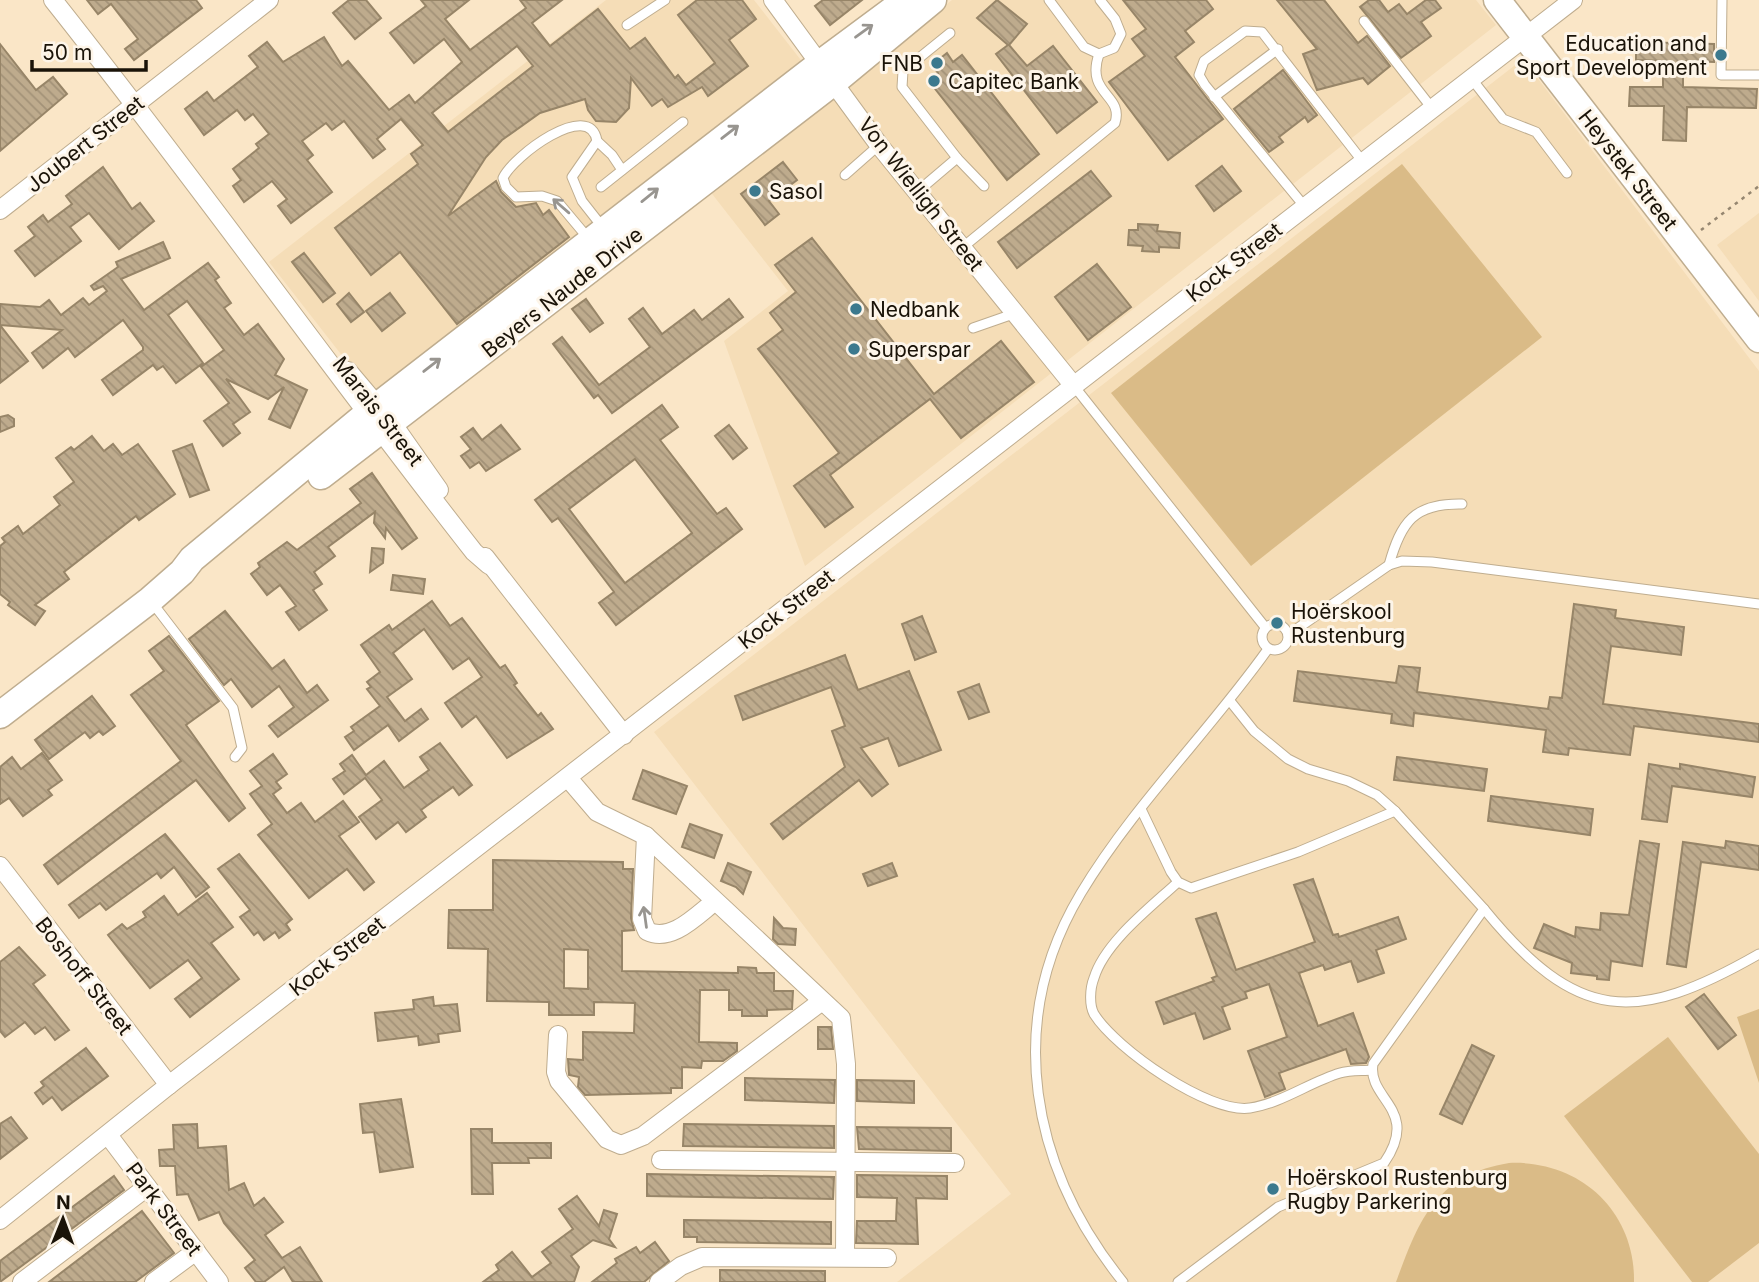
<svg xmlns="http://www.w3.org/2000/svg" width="1759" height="1282" font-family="Inter,sans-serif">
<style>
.built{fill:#f5ddb7}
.park{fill:#dabb87}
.building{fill:url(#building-back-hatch);stroke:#978568;stroke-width:2;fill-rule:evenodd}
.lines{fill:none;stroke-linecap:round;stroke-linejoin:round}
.lane-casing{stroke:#bfad8f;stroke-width:11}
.street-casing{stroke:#bfad8f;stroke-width:20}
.secondary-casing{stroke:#bfad8f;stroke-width:29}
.path{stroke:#958670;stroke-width:2.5;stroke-dasharray:3.5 5;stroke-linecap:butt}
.lane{stroke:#fff;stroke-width:9}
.street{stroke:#fff;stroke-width:18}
.secondary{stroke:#fff;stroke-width:26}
.oneway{stroke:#989590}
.poi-dot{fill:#3b798e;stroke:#fdf5e9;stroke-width:2.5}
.labels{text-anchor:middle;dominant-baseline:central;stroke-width:6;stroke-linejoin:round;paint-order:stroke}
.poi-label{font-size:21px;fill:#1a1308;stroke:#fdf5e9;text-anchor:start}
.street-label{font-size:21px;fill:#1a1308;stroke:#fdf5e9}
</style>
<defs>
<pattern id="building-back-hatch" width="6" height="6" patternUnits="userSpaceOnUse" patternTransform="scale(1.75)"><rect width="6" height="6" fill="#beab8d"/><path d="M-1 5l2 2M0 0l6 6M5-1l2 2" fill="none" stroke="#a39278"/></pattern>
</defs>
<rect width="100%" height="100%" fill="#fae6c7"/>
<!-- built -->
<g class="built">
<polygon points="606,0 754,0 804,64 372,394 269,262"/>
<polygon points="952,0 1476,0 1496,25 805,566 724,341 788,291 709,190"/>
<polygon points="1523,59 1759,371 1759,1282 897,1282 1011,1194 654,732"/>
<polygon points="1759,213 1759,301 1717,245"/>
</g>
<!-- park -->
<g class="park">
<polygon points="1402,164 1542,337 1251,566 1111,393"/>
<polygon points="1759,1009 1759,1083 1737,1017"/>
<polygon points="1668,1037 1759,1154 1759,1243 1708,1282 1692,1282 1564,1116"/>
<path d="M1509,1163C1579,1160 1635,1210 1634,1282H1396C1419,1219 1436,1175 1509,1163Z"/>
</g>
<!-- building -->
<g class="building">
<polygon points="87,0 196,0 202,8 134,60 125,49 138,39 111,4 98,14"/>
<polygon points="349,0 366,0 381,18 355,39 333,13"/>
<path d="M421,0H469L445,19L470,50L526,8L520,0H562L532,23L550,46L598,9L630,49L645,38L675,78L678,75L686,85L715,63L678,15L697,0H742L756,19L729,40L748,66L708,96L702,87L668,107L662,99L652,106L631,78L629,108L616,122L596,121L588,110L585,99L540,113L502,140L486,157L448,216L496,181L501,192L516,207L536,203L543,215L549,210L569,237L457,324L400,252L371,275L335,228L418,164L411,154L423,145L401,119L377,139L385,149L373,158L344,121L332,130L326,123L302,141L313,155L307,160L332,192L291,223L278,206L287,199L272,181L244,202L233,186L241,180L233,169L259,148L256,144L269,134L253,114L245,120L237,110L204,135L185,109L207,92L214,101L258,67L249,56L267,42L283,62L324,37L342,66L348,61L389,110L409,95L415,103L462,62L444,39L414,63L390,33L426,6ZM517,46L533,66L448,132L432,113Z"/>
<polygon points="823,0 862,0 830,25 815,6"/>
<polygon points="997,0 1027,24 1009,45 1027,66 1053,46 1097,102 1057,133 996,54 1008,45 977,18"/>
<polygon points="1123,0 1206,0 1213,9 1185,31 1194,42 1175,57 1223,119 1168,160 1109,82 1145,56 1132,39 1146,29"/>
<polygon points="1277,0 1324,0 1358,43 1367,36 1390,66 1368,84 1363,78 1317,90 1303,54 1317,49"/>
<polygon points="1369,0 1379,0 1388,12 1399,4 1407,14 1426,0 1435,0 1441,8 1421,22 1431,36 1401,58 1360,7"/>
<polygon points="1636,42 1714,44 1714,62 1683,61 1683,87 1757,89 1756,108 1687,107 1686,141 1663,140 1664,106 1629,106 1630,87 1663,87 1663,61 1636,60"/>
<polygon points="0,44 36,90 53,77 67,94 0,151"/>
<polygon points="947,53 953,62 962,55 1039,154 1007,180 929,81 938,73 932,65"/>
<polygon points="1283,70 1317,115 1308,122 1305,117 1279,137 1283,142 1269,152 1234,109"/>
<polygon points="783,162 797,180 769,201 779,214 765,225 741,194"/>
<polygon points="1222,166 1241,191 1214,211 1196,186"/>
<polygon points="103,167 132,209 140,203 154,221 119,249 89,213 70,227 81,241 35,276 15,251 35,236 28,227 43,215 48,222 72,204 66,196"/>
<polygon points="1091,171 1111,196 1017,268 998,242"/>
<polygon points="1138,224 1158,225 1157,231 1180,233 1179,248 1159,247 1159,252 1142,251 1143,246 1128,245 1129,230 1138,230"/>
<polygon points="812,238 934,394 1001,341 1034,382 961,438 930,399 830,475 853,507 825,527 794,486 839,453 758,349 783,330 770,313 796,292 775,265"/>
<polygon points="163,242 170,258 121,279 144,310 208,263 219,277 215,280 231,303 224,308 244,335 258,324 284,359 275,375 307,390 290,428 269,419 284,387 268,399 226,379 250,412 233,424 240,433 223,446 204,421 229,403 201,367 224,350 187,301 168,315 203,363 176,383 163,366 157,370 153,365 113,395 102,380 143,350 143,347 123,320 75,357 68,348 43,368 32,353 62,330 0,325 28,361 0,383 0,304 40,307 49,300 61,315 83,298 89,305 107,291 103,286 94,290 91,286 118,267 116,262"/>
<polygon points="304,253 335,293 323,302 292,262"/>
<polygon points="1097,264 1131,307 1088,340 1055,297"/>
<polygon points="349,293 364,312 351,322 337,304"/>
<polygon points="390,293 405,313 382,331 366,311"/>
<polygon points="586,299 603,323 590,332 572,309"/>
<polygon points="729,299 743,317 612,413 598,395 594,398 553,344 562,337 599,385 650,347 629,319 643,308 662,334 694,310 702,320"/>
<path d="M662,405L678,427L660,440L717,514L726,508L742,529L616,625L599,603L614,592L558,518L552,522L535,500ZM635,459L692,533L625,583L569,509Z"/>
<polygon points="8,415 14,419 14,426 0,432 0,417"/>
<polygon points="501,425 520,449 486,471 479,462 470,468 461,456 471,449 461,437 473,428 482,440"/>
<polygon points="729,425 747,448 733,459 715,436"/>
<polygon points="92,436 104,451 113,444 122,455 138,444 175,494 139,520 136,516 64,572 69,579 35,605 45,611 35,625 8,605 10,602 0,594 0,546 5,542 2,538 18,526 23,534 60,505 54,497 74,482 56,458 71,447 74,450"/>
<polygon points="192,444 209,490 190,497 173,451"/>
<polygon points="372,473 417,538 402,549 386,528 385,538 374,523 375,512 328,547 335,556 314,572 322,584 313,590 327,610 299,630 286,612 296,606 280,585 267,595 251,574 260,567 258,563 287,542 297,550 361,503 350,489"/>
<polygon points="372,548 384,549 383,563 370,572"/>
<polygon points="393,575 425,579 423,594 391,590"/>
<polygon points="432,601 450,626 462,618 500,668 505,665 517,683 514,685 538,716 541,713 553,729 507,758 476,716 462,727 445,703 482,677 469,658 453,669 424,629 393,653 412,679 387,697 405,721 421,709 428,719 399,741 388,725 354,750 345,737 354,731 351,727 380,706 367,689 371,687 367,682 380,672 361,645 389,625 392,630"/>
<polygon points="1574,604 1616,610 1615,618 1684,627 1681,655 1611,646 1603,704 1759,724 1759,742 1634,726 1630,755 1569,748 1568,755 1543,752 1546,730 1414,713 1413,726 1391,723 1392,714 1294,701 1298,671 1396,683 1399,666 1420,668 1417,692 1548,709 1550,697 1562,698"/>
<polygon points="225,611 272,669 284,660 307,693 317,685 328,700 278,737 269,726 294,707 279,686 252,707 231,679 224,685 189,639"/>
<polygon points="922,616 936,652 915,660 902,624"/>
<polygon points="169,636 219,701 186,725 245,808 229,821 196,780 58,884 44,865 181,761 131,695 164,671 149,651"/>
<polygon points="845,655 858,690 909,671 941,750 899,766 888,738 861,748 888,784 872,796 859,780 783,839 771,824 845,767 832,731 845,726 831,687 743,720 735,696"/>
<polygon points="979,684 989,712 969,719 958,692"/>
<polygon points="92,696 115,726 103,735 99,731 90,738 85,732 49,759 35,740"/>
<polygon points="440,743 472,785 459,795 453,787 421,810 426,817 406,832 398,822 376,839 359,817 382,800 365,778 344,794 333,779 345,771 340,764 352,755 366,775 384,761 404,788 429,770 420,757"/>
<polygon points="42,753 62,780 48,790 52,795 23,816 9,798 0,804 0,767 12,757 21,769"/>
<polygon points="273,754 287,774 276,782 281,788 273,794 287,813 301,803 315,822 343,801 359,822 339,836 374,882 364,890 347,869 309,898 258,835 272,824 250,794 262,786 250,771"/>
<polygon points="1397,757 1487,769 1484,791 1394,780"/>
<polygon points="1649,764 1680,769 1680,764 1755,777 1752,797 1672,786 1667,822 1642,819"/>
<polygon points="643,770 687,786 676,814 633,799"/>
<polygon points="1491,796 1593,809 1590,835 1488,821"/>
<polygon points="690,824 722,835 714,858 682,847"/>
<polygon points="165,834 209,887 196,897 174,867 161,878 157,873 106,910 100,903 79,918 69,905"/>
<polygon points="1640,841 1659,844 1642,966 1611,961 1609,980 1597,979 1597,976 1571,973 1572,963 1534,948 1544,924 1575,937 1576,927 1600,930 1601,913 1629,915"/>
<polygon points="1726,841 1759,846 1759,870 1701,862 1686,967 1667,964 1683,842 1725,848"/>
<polygon points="239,854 292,919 286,924 290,930 279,938 275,932 264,940 258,932 254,935 240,917 250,910 218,869"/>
<path d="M493,860L623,862V869H633L631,918L634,930L622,931V971L738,973V967L756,968L757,973H774V991H793L792,1009L767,1010V1016H742V1010H729V990H700L699,1042L737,1043V1051L723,1061H702L701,1068L682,1067V1088H671V1093L585,1095L578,1087L579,1077L569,1075L568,1059L583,1060V1032L634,1033L635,1003L594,1002V1015H549V1002L487,1001L488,949L448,948L449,910H493ZM564,949L588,950V989L564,988Z"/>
<polygon points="728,863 751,872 743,894 736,887 721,881"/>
<polygon points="892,863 897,876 868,886 863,874"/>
<polygon points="1313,879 1333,935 1338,934 1339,937 1398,917 1406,939 1376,950 1384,973 1358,982 1351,961 1325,970 1323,965 1299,973 1318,1026 1353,1013 1369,1057 1366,1063 1351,1064 1346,1049 1279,1073 1285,1089 1265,1097 1248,1051 1287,1037 1269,984 1245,992 1247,998 1222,1007 1230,1029 1204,1039 1195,1013 1164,1024 1156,1002 1214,981 1212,978 1217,976 1196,919 1216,913 1236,970 1315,942 1294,885"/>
<polygon points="207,893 233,927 211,943 239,979 190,1017 175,999 202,978 188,960 150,988 108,935 122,924 127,929 146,917 143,912 164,896 178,915"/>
<polygon points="774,918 783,928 796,929 795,945 778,944 773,939"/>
<polygon points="19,947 45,975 33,984 69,1030 55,1040 45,1027 35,1034 25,1022 5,1037 0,1031 0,962"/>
<polygon points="1704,994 1736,1035 1718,1049 1686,1007"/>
<polygon points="433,997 434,1006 457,1004 460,1031 438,1034 439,1042 419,1045 418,1036 378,1041 375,1013 414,1009 413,1000"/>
<polygon points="818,1027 831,1027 833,1049 818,1049"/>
<polygon points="1472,1045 1494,1056 1462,1124 1440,1114"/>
<polygon points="86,1048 108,1076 62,1110 52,1097 43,1104 35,1093 44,1086 41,1082"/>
<polygon points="745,1078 835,1080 834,1103 745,1100"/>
<polygon points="857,1080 914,1081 914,1103 857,1101"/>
<polygon points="401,1099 413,1167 380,1172 374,1132 363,1133 360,1104"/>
<polygon points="11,1117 27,1138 0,1159 0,1124"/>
<polygon points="197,1124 198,1148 226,1146 229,1190 244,1183 254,1206 264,1198 283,1222 265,1235 282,1258 300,1247 322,1282 293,1282 284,1267 264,1282 256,1282 245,1268 255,1260 224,1223 219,1212 199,1220 188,1194 177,1195 175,1166 160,1166 159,1150 174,1149 173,1125"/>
<polygon points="684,1124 834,1126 834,1148 683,1146"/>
<polygon points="857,1127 951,1128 951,1151 859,1149"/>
<polygon points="471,1129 492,1129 492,1143 551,1143 551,1158 528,1158 529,1163 492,1163 493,1194 472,1194"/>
<polygon points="647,1174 834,1177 833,1199 647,1196"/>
<polygon points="857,1175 947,1176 947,1199 916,1198 918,1244 856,1243 857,1221 896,1221 897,1198 857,1197"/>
<polygon points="114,1176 124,1190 0,1282 0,1261"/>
<polygon points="577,1196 599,1226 604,1210 617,1214 609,1239 615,1247 593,1240 571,1256 579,1267 574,1282 483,1282 499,1270 496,1265 512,1252 532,1277 551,1263 542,1252 573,1229 559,1209"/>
<polygon points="142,1211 174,1253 135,1282 49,1282"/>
<polygon points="684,1220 831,1222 831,1244 697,1242 697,1237 684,1237"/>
<polygon points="655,1242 669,1261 644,1282 592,1282 617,1263 615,1259 636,1247 640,1253"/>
<polygon points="720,1270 825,1271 825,1282 720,1282"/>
</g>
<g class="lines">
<!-- lane casing -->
<g class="lane-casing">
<g id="lane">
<polyline points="1049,0 1084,47 1099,54 1114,48 1121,34 1115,19 1100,0"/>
<polyline points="1722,0 1721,75 1759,75"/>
<polyline points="1364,21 1431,107"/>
<polyline points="627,25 665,0"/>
<polyline points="950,33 903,71 902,87 957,158 984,186"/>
<polyline points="1471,78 1503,119 1536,132 1567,173"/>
<polyline points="1214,97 1278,49"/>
<polyline points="597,141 612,155 622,170"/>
<polyline points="845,175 879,145"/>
<polyline points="601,187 683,122"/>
<polyline points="917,192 957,158"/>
<polyline points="1305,207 1205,85 1199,75 1204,61 1245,31 1262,32 1363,162"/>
<path d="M588,238L557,201L542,196L516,197L506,187L503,178C512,157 590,98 597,141L572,177L582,201L604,229"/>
<path d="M963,247L1115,123C1124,94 1085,95 1099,54"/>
<polyline points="973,328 1016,313"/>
<polyline points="1074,386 1265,627"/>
<path d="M1389,565C1401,522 1414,503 1462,504"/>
<polyline points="151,601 233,708 242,748 235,757"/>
<circle cx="1275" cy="637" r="13"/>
<polyline points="1288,635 1389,565 1402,561 1432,562 1759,604"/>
<polyline points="1141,809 1171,872 1178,882 1191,888 1298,852 1395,811"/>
<path d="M1178,882C1151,907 1105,942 1094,978C1090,988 1089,1005 1094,1014C1116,1049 1209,1114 1250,1108C1282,1103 1310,1082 1340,1073C1350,1070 1362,1071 1372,1070"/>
<path d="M1484,909C1577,1023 1635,1025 1759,954"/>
<path d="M1123,1282C1031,1168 1003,1023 1081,893C1134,805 1209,732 1268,649"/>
<path d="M1178,1282L1278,1207L1384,1163C1421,1109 1367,1100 1373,1064L1484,909L1395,811L1377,795L1348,781L1308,769L1288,759L1254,731L1230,701"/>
</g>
</g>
<!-- street casing -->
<g class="street-casing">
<g id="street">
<path d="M53,0C197,181 331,370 474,552L489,565"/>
<polyline points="773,0 879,145 1074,386"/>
<polyline points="0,210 269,0"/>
<polyline points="348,371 392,423 439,490"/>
<polyline points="485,557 624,735"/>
<polyline points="568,778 597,812 646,836 841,1018 846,1064 845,1257"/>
<path d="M646,836L642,919L647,931C671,943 696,916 714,902"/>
<polyline points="0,866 169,1085"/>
<polyline points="558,1035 556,1072 559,1081 607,1139 621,1145 643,1136 822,1001"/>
<polyline points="108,1135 219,1282"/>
<polyline points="661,1160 955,1163"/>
<polyline points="0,1220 169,1085 1573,0"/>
<polyline points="22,1282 147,1187"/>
<polyline points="154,1282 196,1251"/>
<polyline points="659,1282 681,1266 702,1257 887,1258"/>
</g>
</g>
<!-- secondary casing -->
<g class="secondary-casing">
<g id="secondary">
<polyline points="1497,0 1759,339"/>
<polyline points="321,476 835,81 933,0"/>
<polyline points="0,715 150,600 182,572 192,559 367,414 821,63 906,0"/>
</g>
</g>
<!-- path -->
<polyline class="path" points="1701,230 1759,186"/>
<!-- lane -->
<use href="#lane" class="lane"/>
<!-- street -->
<use href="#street" class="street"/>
<!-- secondary -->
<use href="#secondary" class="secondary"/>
</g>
<!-- one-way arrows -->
<defs><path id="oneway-shaft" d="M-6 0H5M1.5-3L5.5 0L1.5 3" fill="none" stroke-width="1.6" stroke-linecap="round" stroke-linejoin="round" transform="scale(1.75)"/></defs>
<g class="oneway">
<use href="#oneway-shaft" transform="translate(864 31) rotate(-36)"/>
<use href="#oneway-shaft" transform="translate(730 132) rotate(-38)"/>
<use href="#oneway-shaft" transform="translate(650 195) rotate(-39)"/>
<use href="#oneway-shaft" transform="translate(561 206) rotate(-139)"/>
<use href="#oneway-shaft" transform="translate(432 365) rotate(-38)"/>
<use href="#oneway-shaft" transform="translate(645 917) rotate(-98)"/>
</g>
<!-- markers -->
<g class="poi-dot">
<circle cx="1721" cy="55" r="7"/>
<circle cx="937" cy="63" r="7"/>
<circle cx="934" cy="81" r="7"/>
<circle cx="755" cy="191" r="7"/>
<circle cx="856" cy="309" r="7"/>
<circle cx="854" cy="349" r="7"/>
<circle cx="1277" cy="623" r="7"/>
<circle cx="1273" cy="1189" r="7"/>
</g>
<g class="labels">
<!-- poi labels -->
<g class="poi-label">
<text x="1707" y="43" text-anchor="end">Education and<tspan x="1707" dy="24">Sport Development</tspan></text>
<text x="923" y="63" text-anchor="end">FNB</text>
<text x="948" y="81">Capitec Bank</text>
<text x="769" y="191">Sasol</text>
<text x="870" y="309">Nedbank</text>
<text x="868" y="349">Superspar</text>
<text x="1291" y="611">Hoërskool<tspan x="1291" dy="24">Rustenburg</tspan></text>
<text x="1287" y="1177">Hoërskool Rustenburg<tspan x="1287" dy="24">Rugby Parkering</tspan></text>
</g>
<!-- street labels -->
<g class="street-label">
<text transform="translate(85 144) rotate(-38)">Joubert Street</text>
<text transform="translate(1628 170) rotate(52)">Heystek Street</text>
<text transform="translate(921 194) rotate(52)">Von Wielligh Street</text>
<text transform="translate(1234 262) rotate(-38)">Kock Street</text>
<text transform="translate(562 292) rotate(-38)">Beyers Naude Drive</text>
<text transform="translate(378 411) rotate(52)">Marais Street</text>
<text transform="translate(786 609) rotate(-38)">Kock Street</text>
<text transform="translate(337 956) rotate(-38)">Kock Street</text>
<text transform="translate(84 976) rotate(52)">Boshoff Street</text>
<text transform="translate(164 1209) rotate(53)">Park Street</text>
</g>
</g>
<!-- north arrow -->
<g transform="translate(63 1219) rotate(1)" stroke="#fdf5e9" stroke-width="5" paint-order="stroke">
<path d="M0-5L12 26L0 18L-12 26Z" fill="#1a1308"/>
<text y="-10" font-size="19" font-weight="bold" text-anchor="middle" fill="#1a1308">N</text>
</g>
<!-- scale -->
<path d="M32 60v10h114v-10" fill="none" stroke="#1a1308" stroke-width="3.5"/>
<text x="42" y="60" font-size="21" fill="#1a1308" stroke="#fdf5e9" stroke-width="5" paint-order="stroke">50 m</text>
</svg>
